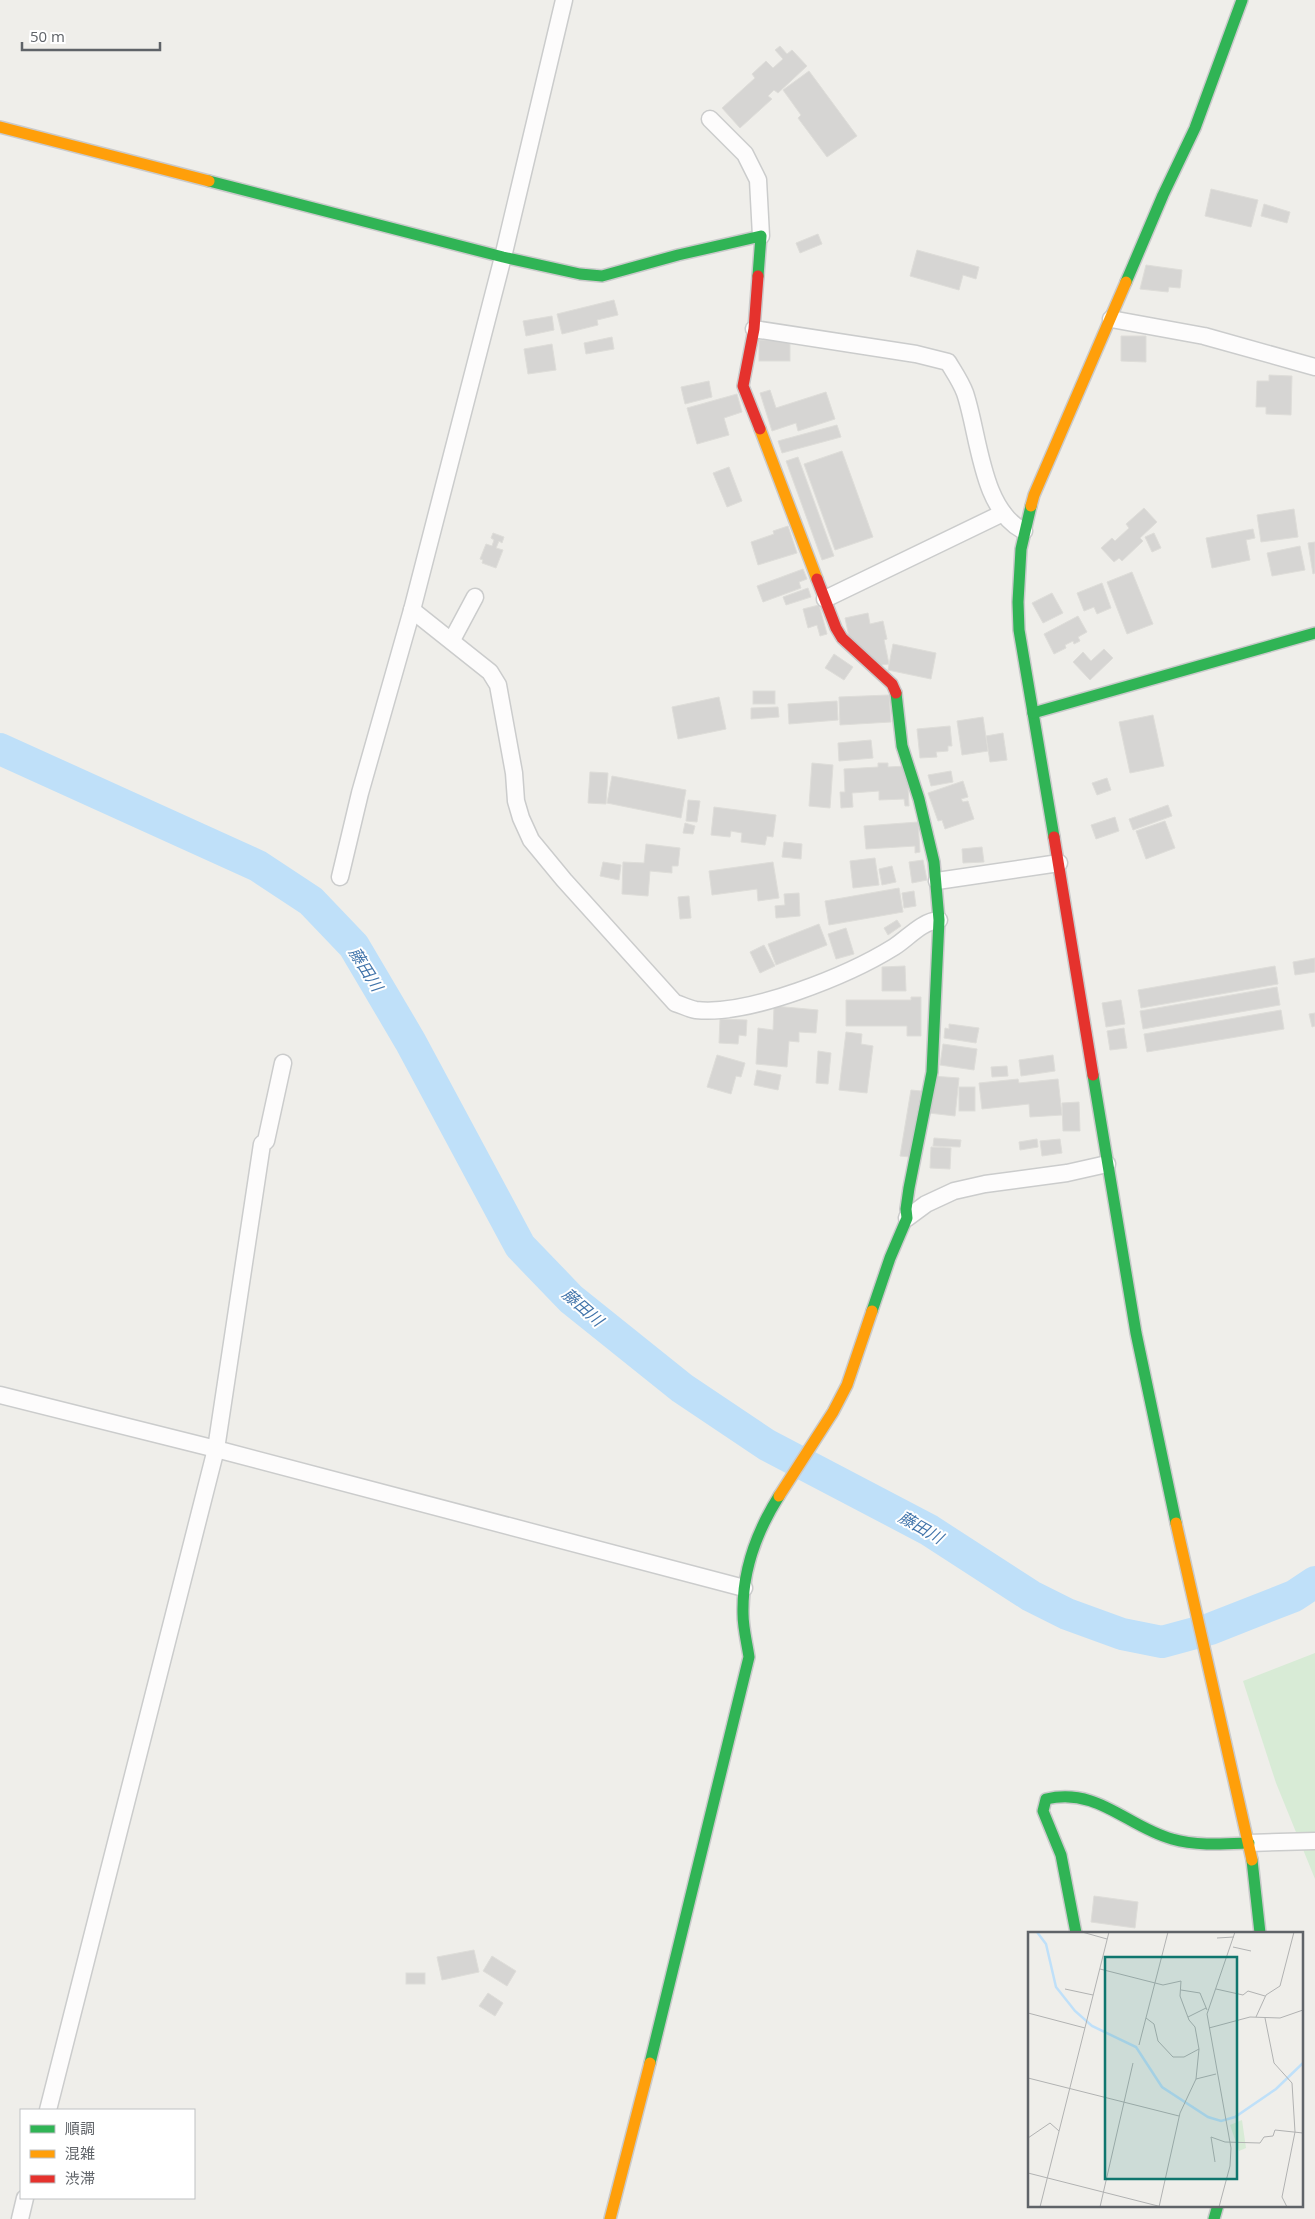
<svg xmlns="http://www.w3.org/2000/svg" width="1315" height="2219" font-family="'Open Sans','Noto Sans JP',sans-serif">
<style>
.green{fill:#d8ebd6}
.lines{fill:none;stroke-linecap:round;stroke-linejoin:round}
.river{stroke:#bfe0f9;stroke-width:32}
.building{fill:#d6d5d3;stroke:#deddd9}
.street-casing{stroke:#cbcccc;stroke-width:19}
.fast-casing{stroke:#cacacb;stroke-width:14}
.slow-casing{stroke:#cacacb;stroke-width:14}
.jam-casing{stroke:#cacacb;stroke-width:14}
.street{stroke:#fdfcfc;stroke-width:16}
.fast{stroke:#30b455;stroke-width:11}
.slow{stroke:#ff9f0a;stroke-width:11}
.jam{stroke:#e5322d;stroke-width:11}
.labels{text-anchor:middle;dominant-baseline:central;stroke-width:4;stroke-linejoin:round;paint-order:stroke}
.water-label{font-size:16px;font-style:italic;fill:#4174aa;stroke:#fff}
.inset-river{fill:none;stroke:#bfe0f9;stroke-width:2.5}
.inset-road{fill:none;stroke:#b1b2b2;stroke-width:1}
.view{fill:#0f766e;fill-opacity:0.15;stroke:#0f766e;stroke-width:2.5}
.inset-edge{fill:none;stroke:#5f6368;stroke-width:2.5}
</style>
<rect width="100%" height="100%" fill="#efeeea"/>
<!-- green -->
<polygon class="green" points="1315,1653 1315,1879 1276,1783 1243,1681"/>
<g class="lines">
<!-- river -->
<polyline class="river" points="0,749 258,866 311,901 354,946 410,1041 520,1246 571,1299 682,1388 767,1445 929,1530 1031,1596 1067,1614 1122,1634 1162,1642 1210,1629 1294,1596 1315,1582"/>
</g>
<!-- building -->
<g class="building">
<polygon points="780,46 787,54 792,50 807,66 778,93 774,90 768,96 772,99 740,128 722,108 755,78 752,74 766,61 773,68 783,59 775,50"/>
<polygon points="809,71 857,136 827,157 798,118 801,115 783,90"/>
<polygon points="1211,189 1258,200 1251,227 1205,216"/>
<polygon points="1264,204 1290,212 1287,223 1261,216"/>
<polygon points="818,234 822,244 800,253 796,243"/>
<polygon points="917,250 979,267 976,279 963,275 959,290 910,276"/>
<polygon points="1146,265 1182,270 1180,288 1169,287 1168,292 1140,289"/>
<polygon points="614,300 618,315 597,320 598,325 562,334 557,314"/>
<polygon points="552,316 554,330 526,336 523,321"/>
<polygon points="1121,336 1146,336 1146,362 1121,361"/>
<polygon points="612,337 614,349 586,354 584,343"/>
<rect x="759" y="340" width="31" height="21"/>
<polygon points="552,344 556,370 528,374 524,349"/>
<polygon points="1269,375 1292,376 1291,415 1266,414 1266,407 1256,407 1257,381 1269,381"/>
<polygon points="709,381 712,397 685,404 681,387"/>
<polygon points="770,390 776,408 826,392 835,419 798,431 796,423 772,431 760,393"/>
<polygon points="737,394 742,412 724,418 729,435 697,444 687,408"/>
<polygon points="837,425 841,437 782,453 778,441"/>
<polygon points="842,451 873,537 835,550 804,464"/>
<polygon points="798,457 834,556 822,560 786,461"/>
<polygon points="729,467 742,501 727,507 713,473"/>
<polygon points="1144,508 1157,522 1140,538 1143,541 1122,561 1119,558 1114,562 1101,548 1112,538 1115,541 1129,528 1126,524"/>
<polygon points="1294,509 1298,537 1261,542 1257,515"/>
<polygon points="788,526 797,553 758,565 751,542 774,534 773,531"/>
<polygon points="1253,529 1255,538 1246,540 1250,560 1212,568 1206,538"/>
<polygon points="493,533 504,537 502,543 499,541 496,548 503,550 496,568 482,563 483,560 480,559 486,544 492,546 494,540 491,538"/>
<polygon points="1154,533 1161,548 1152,552 1145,537"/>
<polygon points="1315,542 1315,573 1313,574 1308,543"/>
<polygon points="1300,546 1305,570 1272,576 1267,553"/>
<polygon points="803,569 807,579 799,582 801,588 763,602 757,586"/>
<polygon points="1132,572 1153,624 1127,634 1107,582"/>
<polygon points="1102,583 1111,608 1097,614 1094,607 1084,611 1077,593"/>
<polygon points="808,588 811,597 786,605 783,597"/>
<polygon points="1052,593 1063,613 1043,623 1032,603"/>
<polygon points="819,605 827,634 820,636 817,625 808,628 803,609"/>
<polygon points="868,613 870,624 883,621 887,639 884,640 889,664 881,665 851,646 845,618"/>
<polygon points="1078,616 1087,632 1078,637 1080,641 1074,644 1073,641 1065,645 1066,648 1054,654 1044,634"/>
<polygon points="893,644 936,653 931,679 888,670"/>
<polygon points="1104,649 1113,658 1090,680 1073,662 1083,652 1091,661"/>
<polygon points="834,654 853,667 844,680 825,668"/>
<rect x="753" y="691" width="22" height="13"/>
<polygon points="889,695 891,722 840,725 839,697"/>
<polygon points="719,697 726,729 678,739 672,707"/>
<polygon points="837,701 838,720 789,724 788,704"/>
<polygon points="778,707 779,717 751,719 751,708"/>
<polygon points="1153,715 1164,766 1130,773 1119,722"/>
<polygon points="983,717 988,751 962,755 957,721"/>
<polygon points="950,726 952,746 948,746 948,751 936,752 937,757 920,758 917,729"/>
<polygon points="1003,733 1007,760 990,762 986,736"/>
<polygon points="871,740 873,758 839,761 838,743"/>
<polygon points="812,763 833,765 830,808 809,806"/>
<polygon points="878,763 888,763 888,767 907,766 909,806 905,806 904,799 879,800 879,791 852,793 853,807 841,808 840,792 845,792 844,769 878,767"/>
<polygon points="951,771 953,782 931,786 928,775"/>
<polygon points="590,772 608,773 606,804 588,803"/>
<polygon points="612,776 686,790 681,818 607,803"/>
<polygon points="1107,778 1111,790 1097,795 1092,783"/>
<polygon points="963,781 968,797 961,799 963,802 968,801 974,819 945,829 942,820 938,821 928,793"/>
<polygon points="688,800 700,801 697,822 686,821"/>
<polygon points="1168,805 1172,816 1133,830 1129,819"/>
<polygon points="714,807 776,815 773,837 767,836 765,845 741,842 742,833 731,831 730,837 711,835"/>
<polygon points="1115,817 1119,831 1096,839 1091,825"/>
<polygon points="1165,821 1175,848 1146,859 1136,831"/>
<polygon points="918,822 920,852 915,853 915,846 866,849 864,826"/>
<polygon points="685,823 695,826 693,834 683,833"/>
<polygon points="784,842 802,844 801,859 782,857"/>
<polygon points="646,844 680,848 678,866 672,866 672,873 650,871 648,896 622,894 623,862 644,863"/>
<polygon points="982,847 984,862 963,863 962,849"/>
<polygon points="875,858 879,885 853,888 850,861"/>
<polygon points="923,860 927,880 912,883 909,862"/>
<polygon points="603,862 621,865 619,880 600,876"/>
<polygon points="773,862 779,898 758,901 757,889 712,895 709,871"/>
<polygon points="892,866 896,882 882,885 879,869"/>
<polygon points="899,888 903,912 829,925 825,901"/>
<polygon points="914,891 916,906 904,908 902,893"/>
<polygon points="799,893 800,916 776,918 775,906 785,905 784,894"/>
<polygon points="689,896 691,918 680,919 678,897"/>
<polygon points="897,920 901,926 888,935 884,928"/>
<polygon points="819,924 827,945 776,965 768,944"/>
<polygon points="846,928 854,954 836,959 828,934"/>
<polygon points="764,945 775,966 760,973 750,952"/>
<polygon points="1315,958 1315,972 1295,975 1293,962"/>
<polygon points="905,966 906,991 882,991 882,967"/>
<polygon points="1275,966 1278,984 1141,1008 1138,990"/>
<polygon points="1277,987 1280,1005 1143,1029 1140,1011"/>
<polygon points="911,997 921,997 921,1036 907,1036 907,1026 846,1026 846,1000 911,1000"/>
<polygon points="1121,1000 1125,1024 1106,1027 1102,1003"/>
<polygon points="774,1006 818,1010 816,1033 799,1032 799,1042 789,1041 787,1067 756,1064 758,1028 773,1030"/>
<polygon points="1281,1010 1284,1029 1147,1052 1144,1034"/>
<polygon points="1315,1013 1315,1026 1312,1027 1309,1014"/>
<polygon points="720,1019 747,1020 746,1036 739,1035 738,1044 719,1043"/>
<polygon points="949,1024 979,1028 976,1043 944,1038 945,1028 949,1029"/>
<polygon points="1124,1028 1127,1048 1110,1050 1107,1031"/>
<polygon points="846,1032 862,1034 861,1044 873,1046 867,1093 839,1090"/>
<polygon points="943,1044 977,1049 974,1070 940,1065"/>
<polygon points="818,1051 831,1053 828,1084 816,1083"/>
<polygon points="717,1055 745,1063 741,1077 736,1076 731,1094 707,1087"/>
<polygon points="1053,1055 1055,1071 1021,1076 1019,1060"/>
<polygon points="1007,1066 1008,1076 992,1077 991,1067"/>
<polygon points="757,1070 781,1075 778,1090 754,1085"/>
<polygon points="932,1076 959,1078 955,1116 929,1113"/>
<polygon points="1018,1079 1019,1083 1058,1079 1062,1115 1030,1117 1029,1104 982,1109 979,1083"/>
<rect x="959" y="1087" width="16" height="24"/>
<polygon points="911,1090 921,1091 910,1157 900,1156"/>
<polygon points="1079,1102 1080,1131 1063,1131 1062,1103"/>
<polygon points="934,1138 961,1140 960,1147 933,1146"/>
<polygon points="1037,1139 1038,1147 1020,1150 1019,1142"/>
<polygon points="1060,1139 1062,1153 1042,1156 1040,1141"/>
<polygon points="931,1147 951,1148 950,1169 930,1168"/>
<polygon points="1094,1896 1138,1902 1135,1928 1091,1922"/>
<polygon points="474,1950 479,1972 442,1980 437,1957"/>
<polygon points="492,1956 516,1971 507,1986 483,1971"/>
<rect x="406" y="1973" width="19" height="11"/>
<polygon points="488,1993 503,2003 495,2016 479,2006"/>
</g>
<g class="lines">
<!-- street casing -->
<g class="street-casing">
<g id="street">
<polyline points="710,119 745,154 758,180 761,236"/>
<polyline points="1111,319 1204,336 1315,367"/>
<path d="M754,329L916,354L948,362C954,372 961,382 965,393C979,434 981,510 1024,531"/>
<polyline points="825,599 1003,513"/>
<path d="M412,610L490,672L498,685L514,773L516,801L521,818L531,840L564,880L675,1003C682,1005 689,1009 696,1010C749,1016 849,975 894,947C907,939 922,921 939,920"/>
<polyline points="452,640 475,597"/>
<polyline points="340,877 360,793 412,610 503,257 564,0"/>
<polyline points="937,881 1059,863"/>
<polyline points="907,1218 926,1204 954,1191 985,1184 1067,1173 1107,1164"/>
<polyline points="0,1395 216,1449 744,1588"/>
<polyline points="1249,1843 1315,1841"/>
<polyline points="48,2110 216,1449 262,1144 266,1141 283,1063"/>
<polyline points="20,2219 25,2198"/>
</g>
</g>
<!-- fast casing -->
<g class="fast-casing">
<g id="fast">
<polyline points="209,181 503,257 580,274 602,276 678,255 761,236 758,276"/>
<polyline points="1126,282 1163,195 1195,128 1242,0"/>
<polyline points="1031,506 1021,549 1018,602 1019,630 1054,837"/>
<polyline points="1033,713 1315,633"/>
<polyline points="1093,1075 1136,1333 1176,1523"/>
<polyline points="872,1311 890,1258 907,1218 906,1209 909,1188 932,1072 939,920 934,862 919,799 902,746 896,693"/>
<polyline points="1252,1860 1260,1933"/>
<path d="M1076,1933L1061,1855L1043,1811L1046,1799C1098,1787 1126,1826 1172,1839C1196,1846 1224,1844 1249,1843"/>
<path d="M650,2063L749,1657C747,1643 743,1628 743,1614C742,1572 757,1531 779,1496"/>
<polyline points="1214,2219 1218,2205"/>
</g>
</g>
<!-- slow casing -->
<g class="slow-casing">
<g id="slow">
<polyline points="0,127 209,181"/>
<polyline points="760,429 817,579"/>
<polyline points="1031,506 1034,495 1126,282"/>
<polyline points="779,1496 833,1412 847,1385 872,1311"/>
<polyline points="1176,1523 1252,1860"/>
<polyline points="610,2219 650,2063"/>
</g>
</g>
<!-- jam casing -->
<g class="jam-casing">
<g id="jam">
<polyline points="758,276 754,329 743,386 760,429"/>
<polyline points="817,579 836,628 842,638 892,684 896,693"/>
<polyline points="1054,837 1093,1075"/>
</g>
</g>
<!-- street -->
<use href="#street" class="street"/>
<!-- fast -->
<use href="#fast" class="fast"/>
<!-- slow -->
<use href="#slow" class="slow"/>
<!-- jam -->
<use href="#jam" class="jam"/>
</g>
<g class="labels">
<!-- water labels -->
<g class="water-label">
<text transform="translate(366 969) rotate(58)">藤田川</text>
<text transform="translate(583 1307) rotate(41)">藤田川</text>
<text transform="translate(921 1527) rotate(30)">藤田川</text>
</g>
</g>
<!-- overview -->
<g transform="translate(1028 1932)">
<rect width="275" height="275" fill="#efeeea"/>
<path d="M214,188L218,216L211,219L202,193Z" fill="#d8ebd6"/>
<path class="inset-river" d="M9,0L18,12L28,55L47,79L64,94L108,115L134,155L180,185L193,189L207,185L248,157L275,131"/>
<path class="inset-road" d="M54,0L79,7M189,6L206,5M205,15L223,19M72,37L135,53L153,49L152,64L161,88L167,95L171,117L168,147L152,181L131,275M37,57L65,63M188,57L215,63L220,59L237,64M153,58L172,61L179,78M0,81L57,96M160,85L178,76M228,85L238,63L252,54L266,0M118,86L126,92L130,109L145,125H156L171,117M237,86L246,131L264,151L267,200L254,265L259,275M181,96L222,85L252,86L275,78M111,113L140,0M0,146L151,184M168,147L188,142M0,206L22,191L31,199M187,230L183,205L197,210L232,211L236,205L245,204L247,198L275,201M0,241L134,275M12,275L81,0M72,275L105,131M191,275L202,234L203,216L179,82L207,0"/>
<path class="view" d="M77,25H209V247H77Z"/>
<rect width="275" height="275" class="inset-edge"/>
</g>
<!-- legend -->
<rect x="20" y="2109" width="175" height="90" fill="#ffffff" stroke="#bfc1c3"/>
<rect x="30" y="2125" width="25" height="8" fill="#30b455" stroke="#bfc1c3"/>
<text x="65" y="2134" font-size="15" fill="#5f6368">順調</text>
<rect x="30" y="2150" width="25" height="8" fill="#ff9f0a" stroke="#bfc1c3"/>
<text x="65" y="2159" font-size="15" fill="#5f6368">混雑</text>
<rect x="30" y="2175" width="25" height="8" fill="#e5322d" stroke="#bfc1c3"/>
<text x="65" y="2184" font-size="15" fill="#5f6368">渋滞</text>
<!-- scale -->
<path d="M22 42v8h138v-8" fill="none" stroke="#5f6368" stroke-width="2.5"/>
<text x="30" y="42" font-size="15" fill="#5f6368" stroke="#ffffff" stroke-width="4" paint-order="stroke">50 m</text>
</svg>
